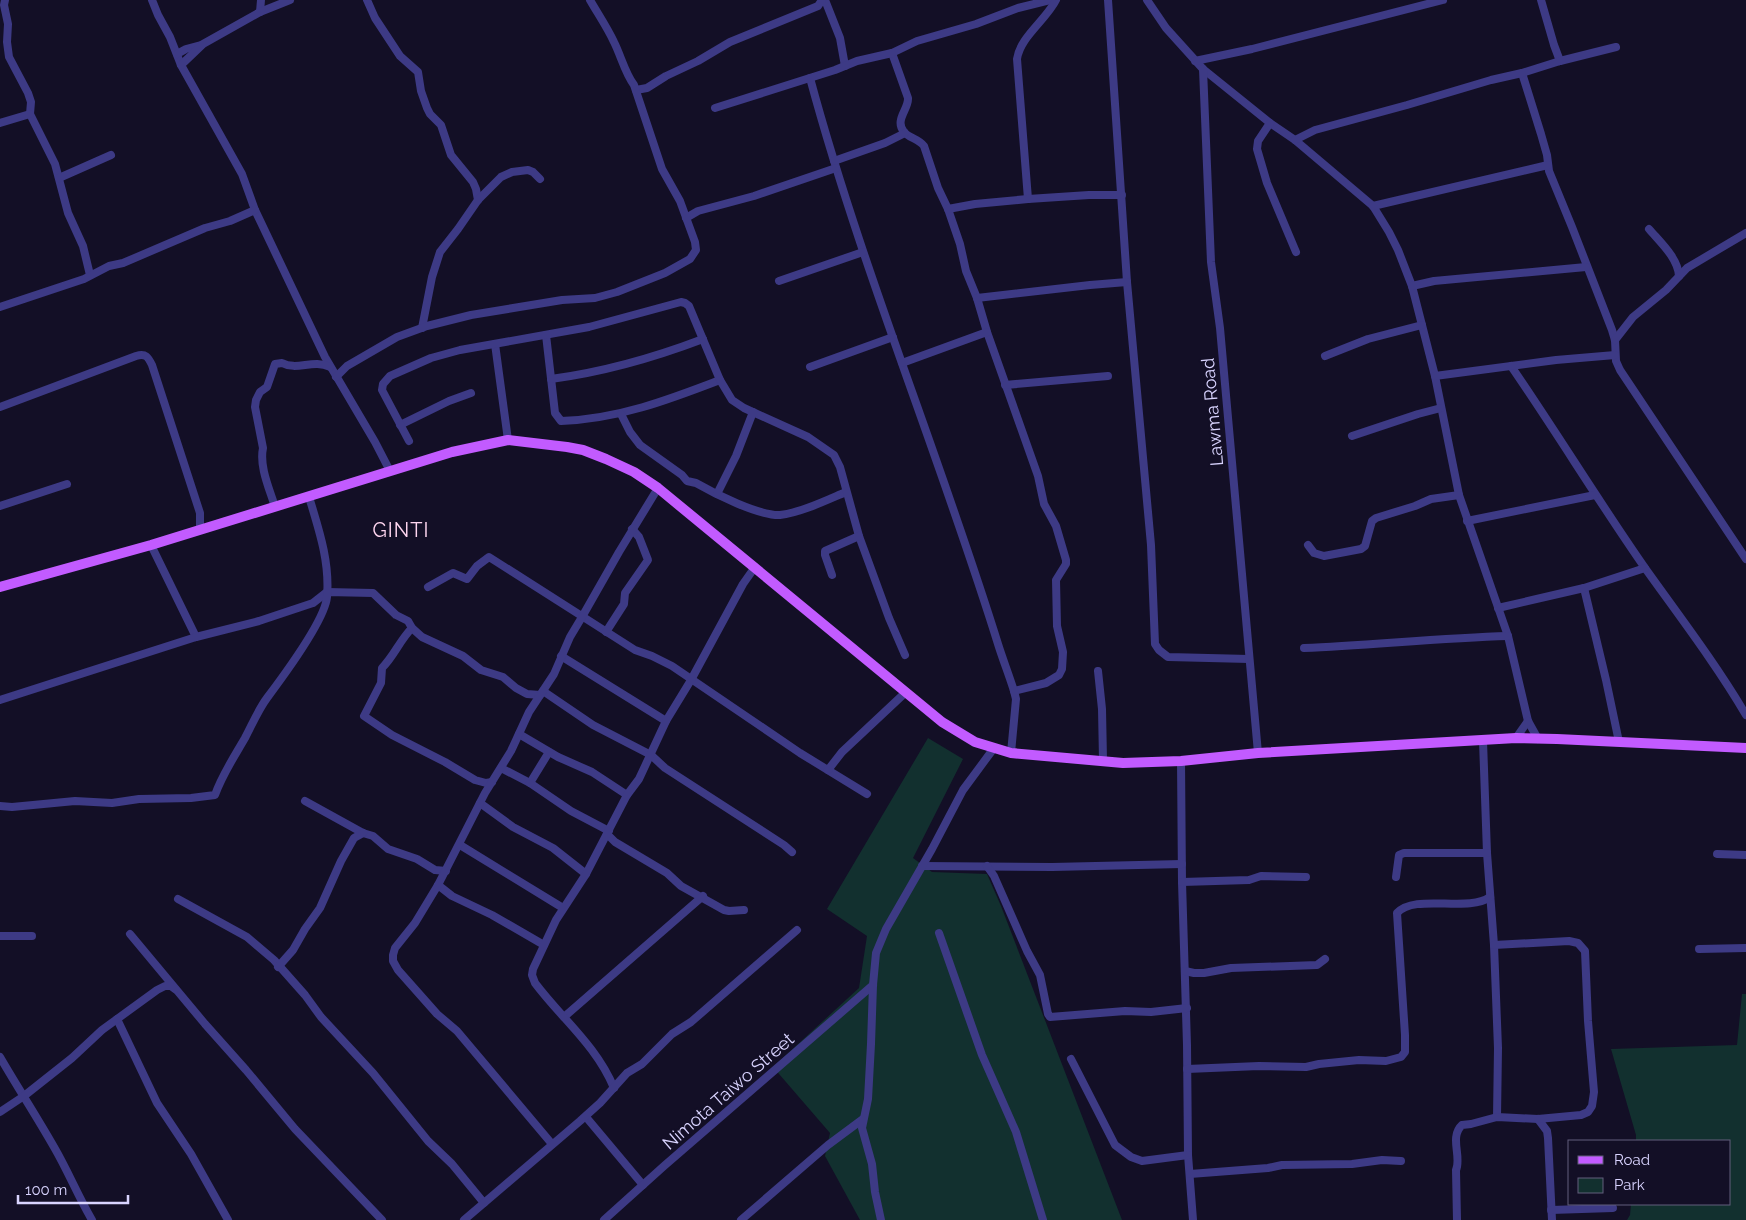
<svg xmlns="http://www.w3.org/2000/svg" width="1746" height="1220" font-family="Raleway,sans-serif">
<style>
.green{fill:#12302f}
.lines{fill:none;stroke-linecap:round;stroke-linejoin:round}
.minor{stroke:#3d3a85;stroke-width:8}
.major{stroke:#c25bff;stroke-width:10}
.labels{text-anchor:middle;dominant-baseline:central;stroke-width:4;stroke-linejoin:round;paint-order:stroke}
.street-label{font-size:18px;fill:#d9d4ff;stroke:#130f26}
.quarter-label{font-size:20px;letter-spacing:1px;fill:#ffd6f0;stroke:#130f26}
</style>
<rect width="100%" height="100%" fill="#130f26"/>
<!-- green -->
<g class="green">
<polygon points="928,738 963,759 913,858 932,872 987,874 1001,906 1122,1220 860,1220 825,1156 830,1133 773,1067 859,988 867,936 827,909"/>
<polygon points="1742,994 1746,994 1746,1220 1627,1220 1630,1215 1631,1204 1730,1204 1730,1141 1636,1141 1636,1135 1611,1049 1737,1045"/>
</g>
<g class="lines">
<!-- minor -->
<g class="minor">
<polyline points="5,0 4,5 8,24 7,42 9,57 28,93 31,102 30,114 55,164 68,213 83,246 90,275"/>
<polyline points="152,0 158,15 170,37 181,65 242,174 255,210 325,357 375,442 390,471"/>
<polyline points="367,0 375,18 400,56 418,72 421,91 427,108 430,114 441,125 451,155 473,182 476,189 478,200"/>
<polyline points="825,0 840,38 845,66"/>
<polyline points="1108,0 1127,282 1151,545 1155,644 1159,650 1168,657 1249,659"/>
<polyline points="1147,0 1166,28 1203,69 1270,123 1295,140 1373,206 1389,232 1398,250 1412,286 1435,376 1459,495 1508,636 1528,721 1538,739"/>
<polyline points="1541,0 1554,45 1560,61"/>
<polyline points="260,12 261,0"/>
<path d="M892,53L908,98C909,109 894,120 904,132C909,138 919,139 924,146L938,188L948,209L960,244L966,271L977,298L987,332L1038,476L1044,504L1056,526L1066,560V564L1056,580L1057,626L1063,652L1062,669L1059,675L1046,683L1014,691"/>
<polyline points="177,54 186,49 201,45"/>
<polyline points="1195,61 1252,49 1443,0"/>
<polyline points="181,65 203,44 260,12 290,0"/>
<polyline points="1203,69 1211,262 1220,328 1258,753"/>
<polyline points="1522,73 1541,134 1547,155 1549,171 1572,227 1612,330 1615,340 1616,361 1620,370 1746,559"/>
<path d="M810,78C862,270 939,454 998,644C1003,660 1009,675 1014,691L1016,699L1011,753"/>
<polyline points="636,90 647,88 666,76 698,61 730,42 818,6 822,0"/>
<polyline points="715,108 835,70 857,61 892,53 917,41 976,24 1018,8 1050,0"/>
<polyline points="0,123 30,114"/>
<polyline points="1270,123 1258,141 1257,149 1267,183 1296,252"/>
<polyline points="1295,140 1315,130 1407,105 1491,80 1522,73 1560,61 1616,47"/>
<polyline points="834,161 885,143 905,133"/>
<polyline points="59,178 111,155"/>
<path d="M1028,199L1017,59C1020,37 1046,20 1056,0"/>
<polyline points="1373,206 1548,165"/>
<polyline points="948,209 975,204 1028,199 1089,195 1122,195"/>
<polyline points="686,218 698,211 754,196 836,168"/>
<path d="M1649,229C1660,242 1678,258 1679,276"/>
<polyline points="779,281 863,252"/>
<polyline points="1412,286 1434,281 1586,267"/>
<polyline points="977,298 1090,285 1127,282"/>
<polyline points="0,307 84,279 109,266 123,263 205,228 230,221 255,210"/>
<polyline points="422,328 432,277 440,252 458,229 478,200 501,177 512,172 528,170 533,172 540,179"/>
<path d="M546,335L555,413L561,421C618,419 668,400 720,380"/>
<polyline points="1615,340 1633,317 1666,290 1687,268 1746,233"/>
<polyline points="495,344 508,440"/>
<polyline points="1325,356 1368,339 1422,325"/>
<polyline points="902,363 987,332"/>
<path d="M1511,366C1557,433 1599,502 1645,568C1680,617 1716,664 1746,715"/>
<polyline points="810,367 893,337"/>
<polyline points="1435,376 1556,360 1615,355"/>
<path d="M336,377L347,366L397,337L427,326L471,315L562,300L595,298L617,292L665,273L690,259L696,250L695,242L680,201L662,169L634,85C625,73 621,56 614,42C607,27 598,14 590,0"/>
<path d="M551,379C604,372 653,358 703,339"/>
<polyline points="1005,385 1108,376"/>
<path d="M0,407L136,356C146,353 148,357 152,365L200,513V529"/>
<path d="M621,414L630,432L640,445L682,475L687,481L696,483C715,494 759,516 780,515C800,513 827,500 846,492"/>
<polyline points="400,425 449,401 471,393"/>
<polyline points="1352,436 1418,414 1441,408"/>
<polyline points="409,441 382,390 383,384 390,376 431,358 460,350 589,327 681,302 685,303 689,306 720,380 732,400 744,408 808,437 834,455 840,467 859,536 889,618 905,655"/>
<polyline points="717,494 736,456 753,412"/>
<polyline points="0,506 67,484"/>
<path d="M275,507C270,490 259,467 263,448L255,407L256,400L260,392L267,387L275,364L282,363C297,371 313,359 330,367"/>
<polyline points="1467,521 1595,495"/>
<polyline points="151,545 196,637"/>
<polyline points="1308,545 1314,553 1324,556 1361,549 1365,546 1372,521 1376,518 1415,506 1431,499 1459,495"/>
<polyline points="832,575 825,555 825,551 859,536"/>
<polyline points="428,587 453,573 467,579 477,566 489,557 635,650 652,656 672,666 800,753 867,794"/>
<polyline points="1584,588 1606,680 1619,742"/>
<polyline points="1498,608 1584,588 1645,568"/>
<path d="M412,628C400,640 394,656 382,668L381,683L364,716L392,735L445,762L475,780L486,783L492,782"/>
<polyline points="606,632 624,604 625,593 648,560 639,537 632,529"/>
<path d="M1304,648C1372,645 1440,638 1508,636"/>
<polyline points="561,656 666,721"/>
<polyline points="1098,671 1102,709 1103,760"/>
<polyline points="543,691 593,725 651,755 665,768 784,845 792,852"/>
<polyline points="0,700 196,637 259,621 313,603 327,592 373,593 396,615 408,621 412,628 422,637 463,656 481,670 503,677 516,688 527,694 540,695"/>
<polyline points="519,734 558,757 592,772 627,795"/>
<polyline points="1516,738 1528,721"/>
<polyline points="1483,741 1487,853 1494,945 1498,1048 1497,1117"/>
<polyline points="1181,761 1182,882 1187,1045 1188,1155 1193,1220"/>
<polyline points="501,768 530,783 571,811 609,831"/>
<polyline points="828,770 842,752 906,692"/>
<polyline points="530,783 549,752"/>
<polyline points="305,801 363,833 373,836 388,849 417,859 435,870 446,871"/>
<polyline points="480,803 513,827 553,848 586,874"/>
<path d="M0,806L12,807L75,801L112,803L139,799L191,798L215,795C222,775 234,757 245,738C252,725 258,710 267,698C282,678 325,620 327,597C330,562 319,530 309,497"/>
<polyline points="607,834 615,842 667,873 681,886 724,910 729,911 744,910"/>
<polyline points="460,845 563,908"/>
<polyline points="1717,854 1746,855"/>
<polyline points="922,866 1052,867 1182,864"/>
<polyline points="987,866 994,876 1027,951 1040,975 1048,1014 1050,1017 1125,1011 1151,1012 1187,1008"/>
<polyline points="1396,877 1399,855 1404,853 1487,853"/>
<polyline points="1182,882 1249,880 1261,876 1306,877"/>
<polyline points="438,885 452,896 492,915 544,945"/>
<polyline points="178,899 247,937 274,960 305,995 321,1017 373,1073 428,1141 452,1164 484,1203"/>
<polyline points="939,933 982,1055 1016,1132 1043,1220"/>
<polyline points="130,934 205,1024 246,1070 295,1129 382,1220"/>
<polyline points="0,936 32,936"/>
<polyline points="1699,949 1746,948"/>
<polyline points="278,967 293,950 305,929 320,908 341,861 354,838 363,833"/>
<polyline points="1185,971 1194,973 1204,973 1231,968 1317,965 1325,959"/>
<polyline points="564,1017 703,896"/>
<polyline points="117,1019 157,1103 191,1154 228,1220"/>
<path d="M0,1057C18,1088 37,1117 54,1147C68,1171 78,1196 92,1220"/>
<polyline points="1071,1059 1115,1145 1131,1157 1142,1161 1188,1155"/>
<path d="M1187,1069L1259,1066L1306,1067L1319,1064L1359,1060L1386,1061L1401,1057L1405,1052V1035L1397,913C1415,893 1468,913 1490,897"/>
<path d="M614,1088C596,1045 562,1019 535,983L532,975L533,969L556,920L586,874L627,795L639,779L666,721L691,680L743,584L755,567"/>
<polyline points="0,1112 24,1096 72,1058 102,1030 157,990 165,986 171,986 175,989"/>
<polyline points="586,1117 643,1185"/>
<polyline points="1538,1119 1547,1131 1548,1138 1552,1220"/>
<polyline points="552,1144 457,1031 437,1014 398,970 393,961 393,955 395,948 415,923 438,885 485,793 511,751 529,712 554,674 570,637 582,617 619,552 658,488"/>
<polyline points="1190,1174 1268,1168 1282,1165 1352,1164 1382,1160 1401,1161"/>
<polyline points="1551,1210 1613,1208"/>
<polyline points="464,1220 580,1121 600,1103 627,1073 642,1064 672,1034 691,1022 797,930"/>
<polyline points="604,1220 664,1166 873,985"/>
<polyline points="741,1220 828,1145 863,1119"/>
<polyline points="881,1220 875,1192 872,1164 862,1128 868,1099 871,1044 873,985 876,953 886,929 932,849 963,790 994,748"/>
<path d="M1457,1220L1456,1170C1462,1157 1449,1137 1462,1125L1471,1124L1497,1117L1538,1119L1581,1115L1588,1112L1592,1106L1594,1092L1588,1021L1585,951L1578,943L1569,941L1494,945"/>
</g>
<!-- major -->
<polyline class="major" points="0,587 151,545 452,452 508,440 567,447 583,450 606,459 634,472 658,488 942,722 975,742 1011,753 1123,763 1181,761 1258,753 1516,738 1557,739 1746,748"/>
</g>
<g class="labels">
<!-- street labels -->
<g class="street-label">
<text transform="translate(1212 412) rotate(-95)">Lawma Road</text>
<text transform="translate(728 1091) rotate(-41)">Nimota Taiwo Street</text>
</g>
<!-- quarter labels -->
<g class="quarter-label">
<text x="401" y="530">GINTI</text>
</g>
</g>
<!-- legend -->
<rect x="1568" y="1140" width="162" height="65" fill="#130f26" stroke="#625e7d"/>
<rect x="1578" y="1156" width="25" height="8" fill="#c25bff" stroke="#625e7d"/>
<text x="1614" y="1165" font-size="15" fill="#d9d4ff">Road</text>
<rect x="1578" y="1178" width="25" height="15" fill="#12302f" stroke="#625e7d"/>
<text x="1614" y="1190" font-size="15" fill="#d9d4ff">Park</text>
<!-- scale -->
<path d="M18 1195v8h110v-8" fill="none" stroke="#d9d4ff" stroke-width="2.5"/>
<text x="25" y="1195" font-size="15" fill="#d9d4ff" stroke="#130f26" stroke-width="4" paint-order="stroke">100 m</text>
</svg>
